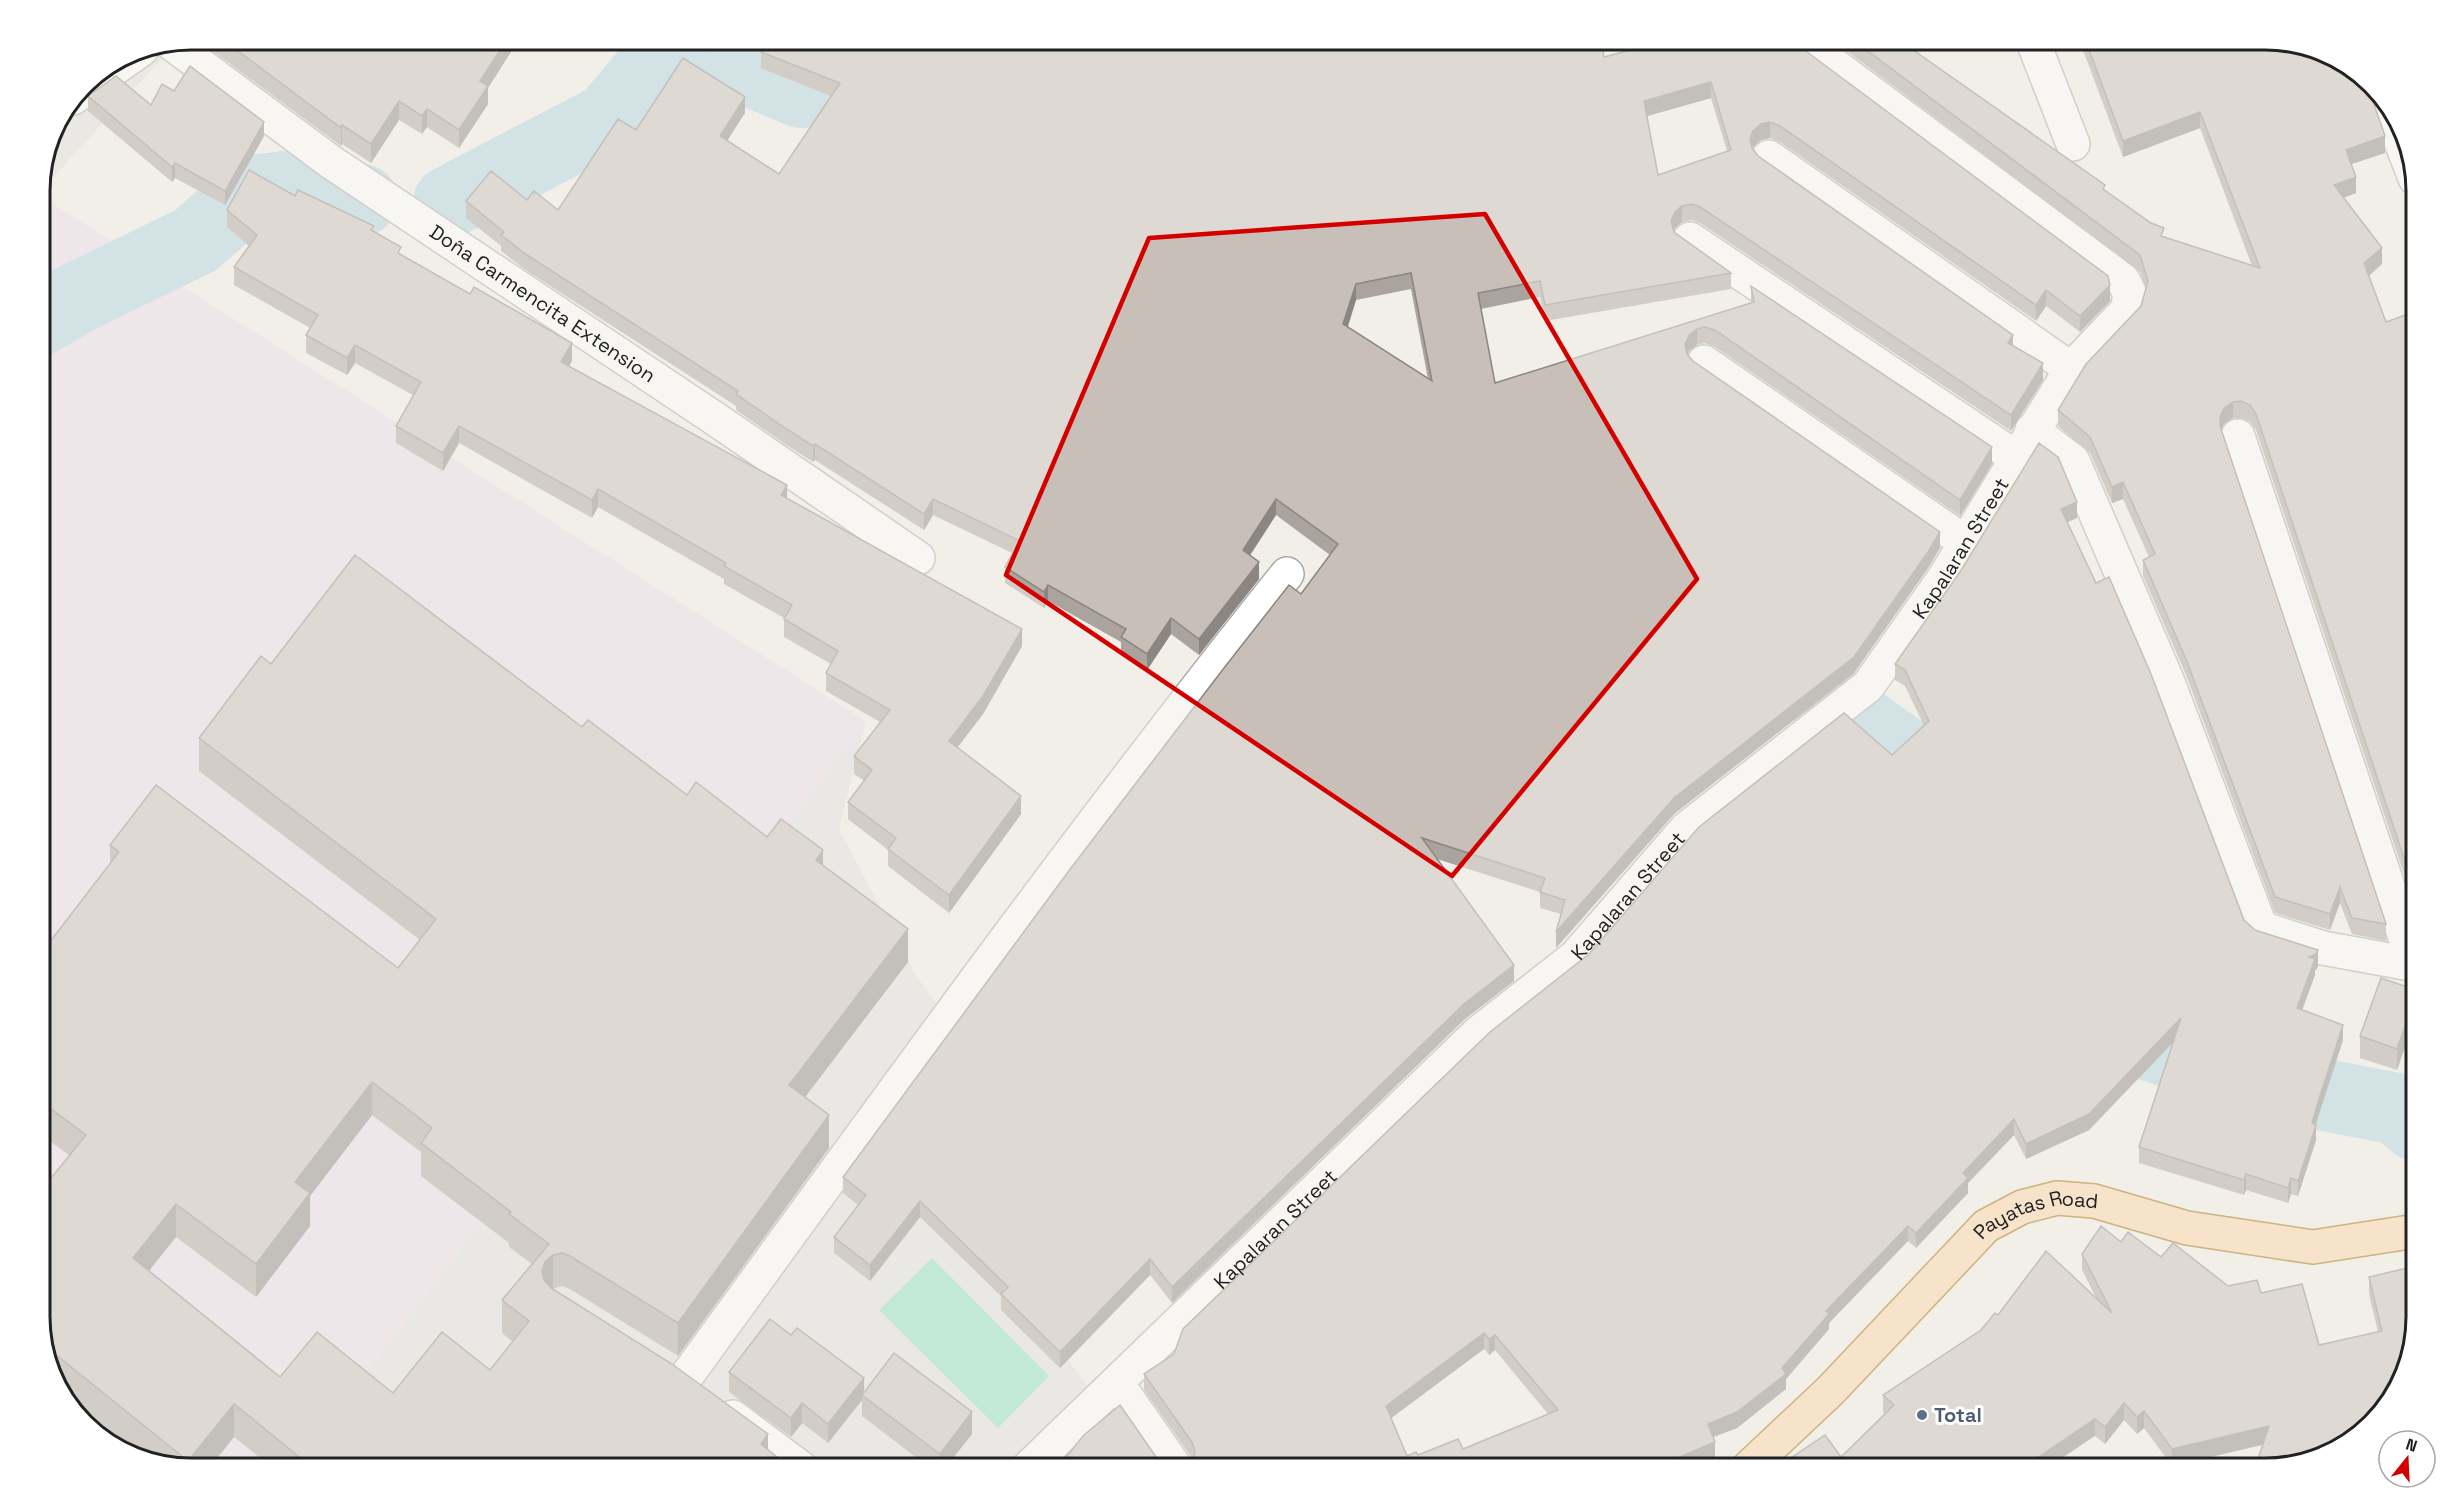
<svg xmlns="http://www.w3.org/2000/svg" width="2455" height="1507" font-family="'Space Grotesk',sans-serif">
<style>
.residential{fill:#e0dfdf}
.industrial{fill:#ebdbe8}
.pitch{fill:#88e0be}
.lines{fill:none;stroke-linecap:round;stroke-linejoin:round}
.stream{stroke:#aad3df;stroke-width:12}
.river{stroke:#aad3df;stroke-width:72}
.minor-casing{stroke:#a9a9a9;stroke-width:36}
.major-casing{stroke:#a06b00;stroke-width:36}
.minor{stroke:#fff;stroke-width:33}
.major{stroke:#fcd6a4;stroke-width:33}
.wall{fill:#aba49e;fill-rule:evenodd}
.shaded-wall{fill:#8b8681}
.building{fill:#c7bfb8;stroke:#8b8681;stroke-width:1.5;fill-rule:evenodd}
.marked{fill:none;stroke:#d40000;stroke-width:4.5;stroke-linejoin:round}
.service-dot{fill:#5c6f8a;stroke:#fff;stroke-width:2}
.labels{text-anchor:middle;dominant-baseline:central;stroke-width:6;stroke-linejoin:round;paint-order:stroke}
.street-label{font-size:20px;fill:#222;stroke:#fff}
.service-label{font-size:20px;font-weight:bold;fill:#4e5e75;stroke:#fff;text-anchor:start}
.rim{fill:none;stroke:#222;stroke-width:3}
</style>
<rect width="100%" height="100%" fill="#f2efe9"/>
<!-- residential -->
<g class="residential">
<polygon points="177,42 39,193 39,181 51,132 84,83"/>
<polygon points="866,721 839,829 917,977 1026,1123 968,1227 1149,1468 430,1468 357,1383"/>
</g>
<!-- industrial -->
<polygon class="industrial" points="39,195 866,721 357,1382 430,1468 190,1468 114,1448 59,1393 39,1326"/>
<!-- pitch -->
<polygon class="pitch" points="932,1258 1049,1376 998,1428 879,1310"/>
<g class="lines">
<!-- stream -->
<polyline class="stream" points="708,39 715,55"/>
<!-- river -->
<g class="river">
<polyline points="676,39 801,92 817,90 826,76 888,131"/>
<polyline points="449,202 608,119 675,39"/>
<polyline points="39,320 77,298 196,240 251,191 285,187 362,200"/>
<polyline points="1738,646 1840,707 1931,772 1958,799 1967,820"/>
<polyline points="2085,991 2156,1047 2257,1082 2397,1109 2416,1125"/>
</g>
<!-- minor casing -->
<g class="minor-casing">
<g id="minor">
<polyline points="2032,39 2073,144"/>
<path id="s1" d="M171,43L331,162L714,418L918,558"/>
<polyline points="73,98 142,49"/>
<polyline points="2386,104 2415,178"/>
<polyline points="1769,157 2071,369"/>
<polyline points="1690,239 2017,458"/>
<polyline points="1704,362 1965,542"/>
<polyline points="2032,430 2073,461 2168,682 2261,928 2323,948 2416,965"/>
<polyline points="2238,436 2414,964"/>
<path d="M683,1381C881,1109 1077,836 1287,574"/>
<polyline points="1117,1383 1176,1468"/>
<polyline points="733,1417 801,1468"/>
<path id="s2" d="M1028,1468L1478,1033L1575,957L1686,829L1868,686L1944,578L2071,369L2127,310L2130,294L2123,280L1806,44"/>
</g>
</g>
<!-- major casing -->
<g class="major-casing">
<g id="major">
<path id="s3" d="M1748,1468L1830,1391L1986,1226L2022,1207L2057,1198L2094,1201L2187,1228L2313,1247L2416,1231"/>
</g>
</g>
<!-- minor -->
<use href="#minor" class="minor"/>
<!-- major -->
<use href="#major" class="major"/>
</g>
<!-- wall -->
<g class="wall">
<polygon points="208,39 519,39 488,88 488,104 459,148 427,127 422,134 399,120 371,163 342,144 341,146 210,49 210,41"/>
<path d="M765,39H1601L1604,57L1795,43L2110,301L2080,332L2046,306L2036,321L1780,142L1770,138L1761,140L1753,147V149L1758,156L2013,347L2043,380L2011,431L1700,223L1692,220L1682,222L1675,228L1674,232L1731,273V289L1545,321L1540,297L1481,309L1495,383L1751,303V286L1992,464L1960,516L1715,347L1705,343L1697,345L1689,351L1688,355L1693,361L1940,548L1928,568L1854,673L1674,814L1556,948L1561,914L1540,908V892L1437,859L1514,981L1465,1019L1172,1303L1150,1275L1060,1368L1001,1310V1296L920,1217L870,1281L834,1253V1237L858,1205L843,1193V1177L1301,594L1330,555L1276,515L1250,555L1259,579L1199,655L1171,634L1147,670L1121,654V642L1048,601L1044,608L1005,583V567L1012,553L933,515L924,530L815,460L813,462L785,444L736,410V406L524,269L501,251V246L466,218V201L527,200L558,210L636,130L745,113L727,140L779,174L831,96L761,68V52L766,39ZM1711,98L1727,151L1658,175L1647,116ZM1411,289L1428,379L1348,327L1356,300Z"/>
<polygon points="1831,39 1902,39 1902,40 1909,47 2105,190 2164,237 2252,266 2200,128 2123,157 2080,42 2077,43 2075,39 2265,39 2355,74 2372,92 2371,95 2385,153 2351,164 2356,193 2343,198 2382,264 2369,276 2386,322 2416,317 2416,910 2256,430 2250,422 2241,418 2233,418 2224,424 2221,429 2386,924 2386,941 2352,934 2340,903 2330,930 2275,913 2186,675 2143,576 2143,560 2149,557 2123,499 2112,503 2090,453 2058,426 2058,410 2141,306 2146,289 2140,272"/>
<polygon points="174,91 264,136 225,205 175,178 172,182 88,111 88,96 151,105"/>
<polygon points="295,196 374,232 401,255 572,361 569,366 787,498 1022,646 983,714 958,747 1021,814 949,913 888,866 888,850 848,819 848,802 864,781 854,774 854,756 880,722 826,691 826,673 831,664 784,637 784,618 724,584 724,579 598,507 592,518 459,443 443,471 396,443 396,426 413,395 355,363 347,375 306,353 306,335 310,328 234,285 234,267 249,246 227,227 227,210"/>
<path d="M2039,443L2077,518L2067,522L2244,920L2255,930L2318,966L2316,970H2315V975L2302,1010L2343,1040L2319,1114L2316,1124V1140L2298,1196L2291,1194L2288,1203L2246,1190L2244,1195L2139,1163V1147L2173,1042L2089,1130L2026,1159L2014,1135L1968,1183V1193L1916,1248L1908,1241L1829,1323V1329L1786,1379V1389L1737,1428L1713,1437L1715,1458L1187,1467L1193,1461L1192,1458L1144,1390V1374L1174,1354L1892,755L1924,726L1905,686L1895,680V664L1960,572ZM1484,1349L1489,1355L1495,1350L1548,1414L1463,1449L1418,1455L1407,1456L1391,1418Z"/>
<path d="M271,664L582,727L687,795L823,865L908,962L805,1097L829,1148L678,1356L570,1289L562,1286L552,1289L768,1450L790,1468H273L234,1437L209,1468H190L140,1454L58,1389L39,1326L69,1155L39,1133V956L110,864V845L398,968L420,940L199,771V738ZM372,1115L421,1152V1176L509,1243V1247L532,1264L502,1300V1333L513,1342L490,1370L393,1393L280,1377L149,1271L176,1237L256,1297L310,1226V1196Z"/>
<polygon points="2416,990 2416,1015 2397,1070 2360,1058 2360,1036"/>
<polygon points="2416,1045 2416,1074 2410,1065 2410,1049"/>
<polygon points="2121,1242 2161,1257 2228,1286 2261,1293 2319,1345 2378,1332 2369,1294 2369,1277 2416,1317 2263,1445 2172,1466 2144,1428 2137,1434 2124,1420 2105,1444 2095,1436 1841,1457 1885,1414 1883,1412 1883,1395 1981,1330 1998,1315 2096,1298 2082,1270 2082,1254"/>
<polygon points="729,1372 864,1392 972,1434 945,1468 930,1468 862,1416 862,1400 828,1443 802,1423 791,1437 729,1392"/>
</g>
<!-- shaded-wall -->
<g class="shaded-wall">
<polygon points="507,39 519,39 488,88 488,104 459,148 459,130 480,81"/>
<polygon points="2077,39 2080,39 2080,42 2077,43"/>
<polygon points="1711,82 1711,98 1644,117 1644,101"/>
<polygon points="745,97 745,113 720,152 720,136"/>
<polygon points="399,101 399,120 371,163 371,144"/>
<polygon points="427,109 427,127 422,134 422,116"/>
<polygon points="2200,112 2200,128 2123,157 2123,141"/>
<polygon points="264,122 264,136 225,205 225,191"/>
<polygon points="1770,122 1770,138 1761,140 1753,147 1750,155 1750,139 1753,131 1761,124"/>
<polygon points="342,125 342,144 341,146 341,128"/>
<polygon points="2385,136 2385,153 2346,166 2346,150"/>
<polygon points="175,163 175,178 172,182 172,167"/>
<polygon points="2356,177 2356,193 2334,201 2334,185"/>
<polygon points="1682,206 1682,222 1675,228 1671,237 1671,221 1675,212"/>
<polygon points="2382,248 2382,264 2364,280 2364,263"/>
<polygon points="1356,284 1356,300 1343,340 1343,324"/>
<polygon points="2110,285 2110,301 2080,332 2080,316"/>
<polygon points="2046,290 2046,306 2036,321 2036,305"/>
<polygon points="1697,329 1697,345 1689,351 1685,361 1685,345 1689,335"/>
<polygon points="2013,335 2013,352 2008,343"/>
<polygon points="572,343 572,361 561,380 561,362"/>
<polygon points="355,345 355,363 347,375 347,358"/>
<polygon points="2043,363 2043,380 2011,431 2011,415"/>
<polygon points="2233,402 2233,418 2224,424 2220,433 2220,417 2224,408"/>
<polygon points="459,426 459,443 443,471 443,453"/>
<polygon points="815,444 815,460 813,462 813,446"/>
<polygon points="1992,447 1992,464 1960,516 1960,500"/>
<polygon points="2123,482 2123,499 2112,503 2112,487"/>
<polygon points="787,485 787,503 781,495"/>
<polygon points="598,489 598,507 592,518 592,500"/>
<polygon points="933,499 933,515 924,530 924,514"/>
<polygon points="1276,499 1276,515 1243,566 1243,550"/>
<polygon points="2077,502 2077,518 2061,525 2061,509"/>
<polygon points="1940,532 1940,548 1928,568 1854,673 1674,814 1556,948 1556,932 1674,798"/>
<polygon points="1259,562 1259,579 1199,655 1199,639"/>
<polygon points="1048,585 1048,601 1044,608 1044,592"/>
<polygon points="1171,618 1171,634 1147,670 1147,654"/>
<polygon points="1022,629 1022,646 983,714 949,758 949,741"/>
<polygon points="1021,796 1021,814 949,913 949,895"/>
<polygon points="823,850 823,883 816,860"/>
<polygon points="2340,887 2340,903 2330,930 2330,914"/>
<polygon points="908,929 908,962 789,1118 789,1085"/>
<polygon points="2318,950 2318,966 2316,970 2315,970 2315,975 2297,1024 2297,1008 2309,957"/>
<polygon points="1514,965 1514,981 1465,1019 1172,1303 1172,1287 1465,1003"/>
<polygon points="2416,994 2416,1015 2397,1070 2397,1049"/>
<polygon points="2181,1018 2181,1034 2089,1130 2026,1159 2026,1144"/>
<polygon points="2343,1025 2343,1040 2319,1114 2313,1134 2316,1125 2316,1140 2298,1196 2298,1181 2312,1123 2319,1099"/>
<polygon points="372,1082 372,1115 310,1196 310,1226 256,1297 256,1264 295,1182"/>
<polygon points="829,1115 829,1148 678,1356 678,1323"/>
<polygon points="2014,1119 2014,1135 1968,1183 1968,1193 1916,1248 1916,1233 1963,1173"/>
<polygon points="2246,1174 2246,1190 2244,1195 2244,1180"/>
<polygon points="2291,1178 2291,1194 2288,1203 2288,1188"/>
<polygon points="920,1201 920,1217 870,1281 870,1265"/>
<polygon points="176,1204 176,1237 133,1290 133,1258"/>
<polygon points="1908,1226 1908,1241 1829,1323 1829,1329 1786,1379 1786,1389 1737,1428 1708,1439 1708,1424 1782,1368 1826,1311"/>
<polygon points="553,1255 553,1288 545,1295 542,1271 545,1262"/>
<polygon points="1150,1259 1150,1275 1060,1368 1060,1352"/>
<polygon points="1484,1333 1484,1349 1386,1422 1386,1406"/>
<polygon points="1495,1335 1495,1350 1489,1355 1489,1339"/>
<polygon points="55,1354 55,1378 50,1360"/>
<polygon points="864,1378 864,1396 862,1395 862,1400 828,1443 828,1424"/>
<polygon points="802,1403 802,1423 791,1437 791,1418"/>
<polygon points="2124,1403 2124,1420 2105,1444 2105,1427"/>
<polygon points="234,1404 234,1437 209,1468 188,1468 188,1461"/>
<polygon points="2144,1411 2144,1428 2137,1434 2137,1417"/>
<polygon points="972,1412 972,1434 945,1468 940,1468 940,1454"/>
<polygon points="2095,1419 2095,1436 2047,1468 2022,1468"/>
<polygon points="2269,1426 2269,1443 2172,1466 2172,1449"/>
<polygon points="768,1434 768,1467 761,1444"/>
<polygon points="1715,1442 1715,1458 1691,1468 1654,1468"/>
</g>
<!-- building -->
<g class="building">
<polygon points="222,39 507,39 480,81 488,86 459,130 427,109 422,116 399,101 371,144 342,125 341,128"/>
<path d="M766,39H1601L1604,57L1673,39H1792L1795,43L2108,276L2110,285L2080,316L2046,290L2036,305L1780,126L1770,122L1761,124L1753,131L1750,139L1752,148L1758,156L2013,335L2008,343L2043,363L2011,415L1700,207L1692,204L1682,206L1675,212L1671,221L1674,232L1731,273L1545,305L1540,281L1478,293L1495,383L1754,302L1751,286L1992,447L1960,500L1715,330L1705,327L1697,329L1689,335L1685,345L1687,354L1693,361L1940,532L1928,552L1854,657L1674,798L1556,932L1565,900L1540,892L1545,878L1422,838L1514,965L1465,1003L1172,1287L1150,1259L1060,1352L1001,1294L1008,1287L920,1201L870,1265L834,1237L866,1195L843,1177L1071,868L1224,668L1289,585L1301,594L1338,544L1276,499L1243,550L1259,562L1199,639L1171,618L1147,654L1121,637L1126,629L1048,585L1044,592L1005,567L1020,541L933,499L924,514L815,444L813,446L785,428L736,394L738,391L524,253L501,235L504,232L466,201L491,171L527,200L534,191L558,210L618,119L636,130L683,58L745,97L720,136L779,174L840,83L761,52ZM1711,82L1731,150L1658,175L1644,101ZM1411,273L1432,381L1343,324L1356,284Z"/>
<polygon points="1852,39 1900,39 1909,47 2105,185 2103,189 2151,223 2164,228 2161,236 2260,268 2200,112 2123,141 2085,39 2265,39 2341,59 2368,87 2385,136 2346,150 2356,177 2334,185 2382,248 2364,263 2386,322 2411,313 2413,319 2416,317 2416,894 2256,414 2250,405 2241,401 2233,402 2224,408 2220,417 2220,426 2386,924 2352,918 2340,887 2330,914 2275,897 2186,659 2143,560 2155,554 2123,482 2112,487 2090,437 2058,410 2086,364 2141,306 2148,281 2140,255"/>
<polygon points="190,66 264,122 225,191 175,163 172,167 88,96 116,76 151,105 162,84 174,91"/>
<polygon points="249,170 295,196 298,190 374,226 371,230 401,247 398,253 470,294 474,287 572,343 561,362 787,485 781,495 1022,629 983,696 949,741 1021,796 949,895 888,849 896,838 848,802 872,770 854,756 890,710 826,673 838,651 784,619 792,605 724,566 726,563 598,489 592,500 459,426 443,453 396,426 421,382 355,345 347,358 306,335 318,315 234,267 257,235 227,210"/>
<path d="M2039,443L2058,457L2077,502L2061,509L2096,583L2109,577L2151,674L2244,920L2255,930L2318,950L2316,954L2309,957L2315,959L2297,1008L2343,1025L2319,1099L2312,1123L2316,1125L2298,1181L2291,1178L2288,1188L2246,1174L2244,1180L2139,1147L2181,1018L2089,1114L2026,1144L2014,1119L1963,1173L1968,1178L1916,1233L1908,1226L1826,1311L1829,1314L1782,1368L1786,1374L1737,1412L1708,1424L1715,1442L1654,1468H1186L1193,1460L1195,1452L1192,1442L1144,1374L1174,1354L1183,1329L1490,1032L1589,954L1699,827L1844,713L1892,755L1929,721L1905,670L1895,664L1960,572ZM1484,1333L1489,1339L1495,1335L1558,1410L1463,1449L1458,1439L1418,1455L1416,1452L1407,1456L1386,1406Z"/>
<path d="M355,555L582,727L588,720L687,795L696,782L767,837L781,819L823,850L816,860L908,929L789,1085L829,1115L678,1323L570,1256L562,1253L553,1255L545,1262L542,1271L544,1280L551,1288L672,1364L768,1434L761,1444L790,1468H542L536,1463L532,1468H313L234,1404L188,1461L55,1354L50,1360L39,1326V1193L86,1135L39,1100V970L41,968H39V956L119,852L110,845L156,785L398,968L436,919L199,738L261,656L271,664ZM372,1082L432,1128L421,1143L511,1212L509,1214L549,1244L502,1300L529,1321L490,1370L442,1332L393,1393L317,1332L280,1377L133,1258L176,1204L256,1264L310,1193L295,1182Z"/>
<polygon points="2381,978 2416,990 2416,994 2397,1049 2360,1036"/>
<polygon points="2416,1045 2416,1058 2410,1049"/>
<polygon points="2101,1226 2121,1242 2128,1232 2161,1257 2173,1243 2228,1286 2257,1280 2261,1293 2302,1284 2319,1345 2382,1331 2369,1277 2416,1266 2416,1317 2396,1393 2340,1448 2265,1468 2255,1468 2269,1426 2172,1449 2144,1411 2137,1417 2124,1403 2105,1427 2095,1419 2022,1468 1776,1468 1825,1435 1841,1457 1894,1405 1883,1395 1981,1330 1995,1313 1998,1315 2046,1251 2112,1313 2082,1254"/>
<polygon points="770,1319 791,1335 797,1328 864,1378 828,1424 802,1403 791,1418 729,1372"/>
<polygon points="894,1353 972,1412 940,1454 862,1395"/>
<polygon points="1120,1405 1161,1464 1167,1468 1057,1468 1084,1435"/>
</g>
<!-- marked area -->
<path d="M0 0H2455V1507H0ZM1485,214L1697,579L1452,876L1006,575L1149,238Z" fill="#f2efe9" fill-opacity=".55" fill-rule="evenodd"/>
<path class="marked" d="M1485,214L1697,579L1452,876L1006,575L1149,238Z"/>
<!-- markers -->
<circle class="service-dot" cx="1922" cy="1415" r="6"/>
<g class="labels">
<!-- street labels -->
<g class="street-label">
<text stroke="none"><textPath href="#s1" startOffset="454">Doña Carmencita Extension</textPath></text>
<text stroke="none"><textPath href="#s2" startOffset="1316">Kapalaran Street</textPath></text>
<text stroke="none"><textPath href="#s2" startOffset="830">Kapalaran Street</textPath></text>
<text stroke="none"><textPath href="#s3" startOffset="392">Payatas Road</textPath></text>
<text stroke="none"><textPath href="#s2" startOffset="344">Kapalaran Street</textPath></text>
</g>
<!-- service labels -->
<g class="service-label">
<text x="1934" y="1415">Total</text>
</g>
</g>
<!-- crop -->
<path d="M0 0H2455V1507H0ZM191 50H2265A141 141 0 0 1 2406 191V1317A141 141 0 0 1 2265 1458H191A141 141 0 0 1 50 1317V191A141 141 0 0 1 191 50Z" fill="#fff" fill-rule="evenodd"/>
<path class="rim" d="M191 50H2265A141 141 0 0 1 2406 191V1317A141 141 0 0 1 2265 1458H191A141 141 0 0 1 50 1317V191A141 141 0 0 1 191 50Z"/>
<!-- north arrow -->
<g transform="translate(2407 1459) rotate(18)"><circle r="28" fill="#ffffff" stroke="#a7a7a7" stroke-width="1.5"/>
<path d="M0-4.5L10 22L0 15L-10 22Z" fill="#d40000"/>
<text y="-9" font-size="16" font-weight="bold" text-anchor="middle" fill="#222222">N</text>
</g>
</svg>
